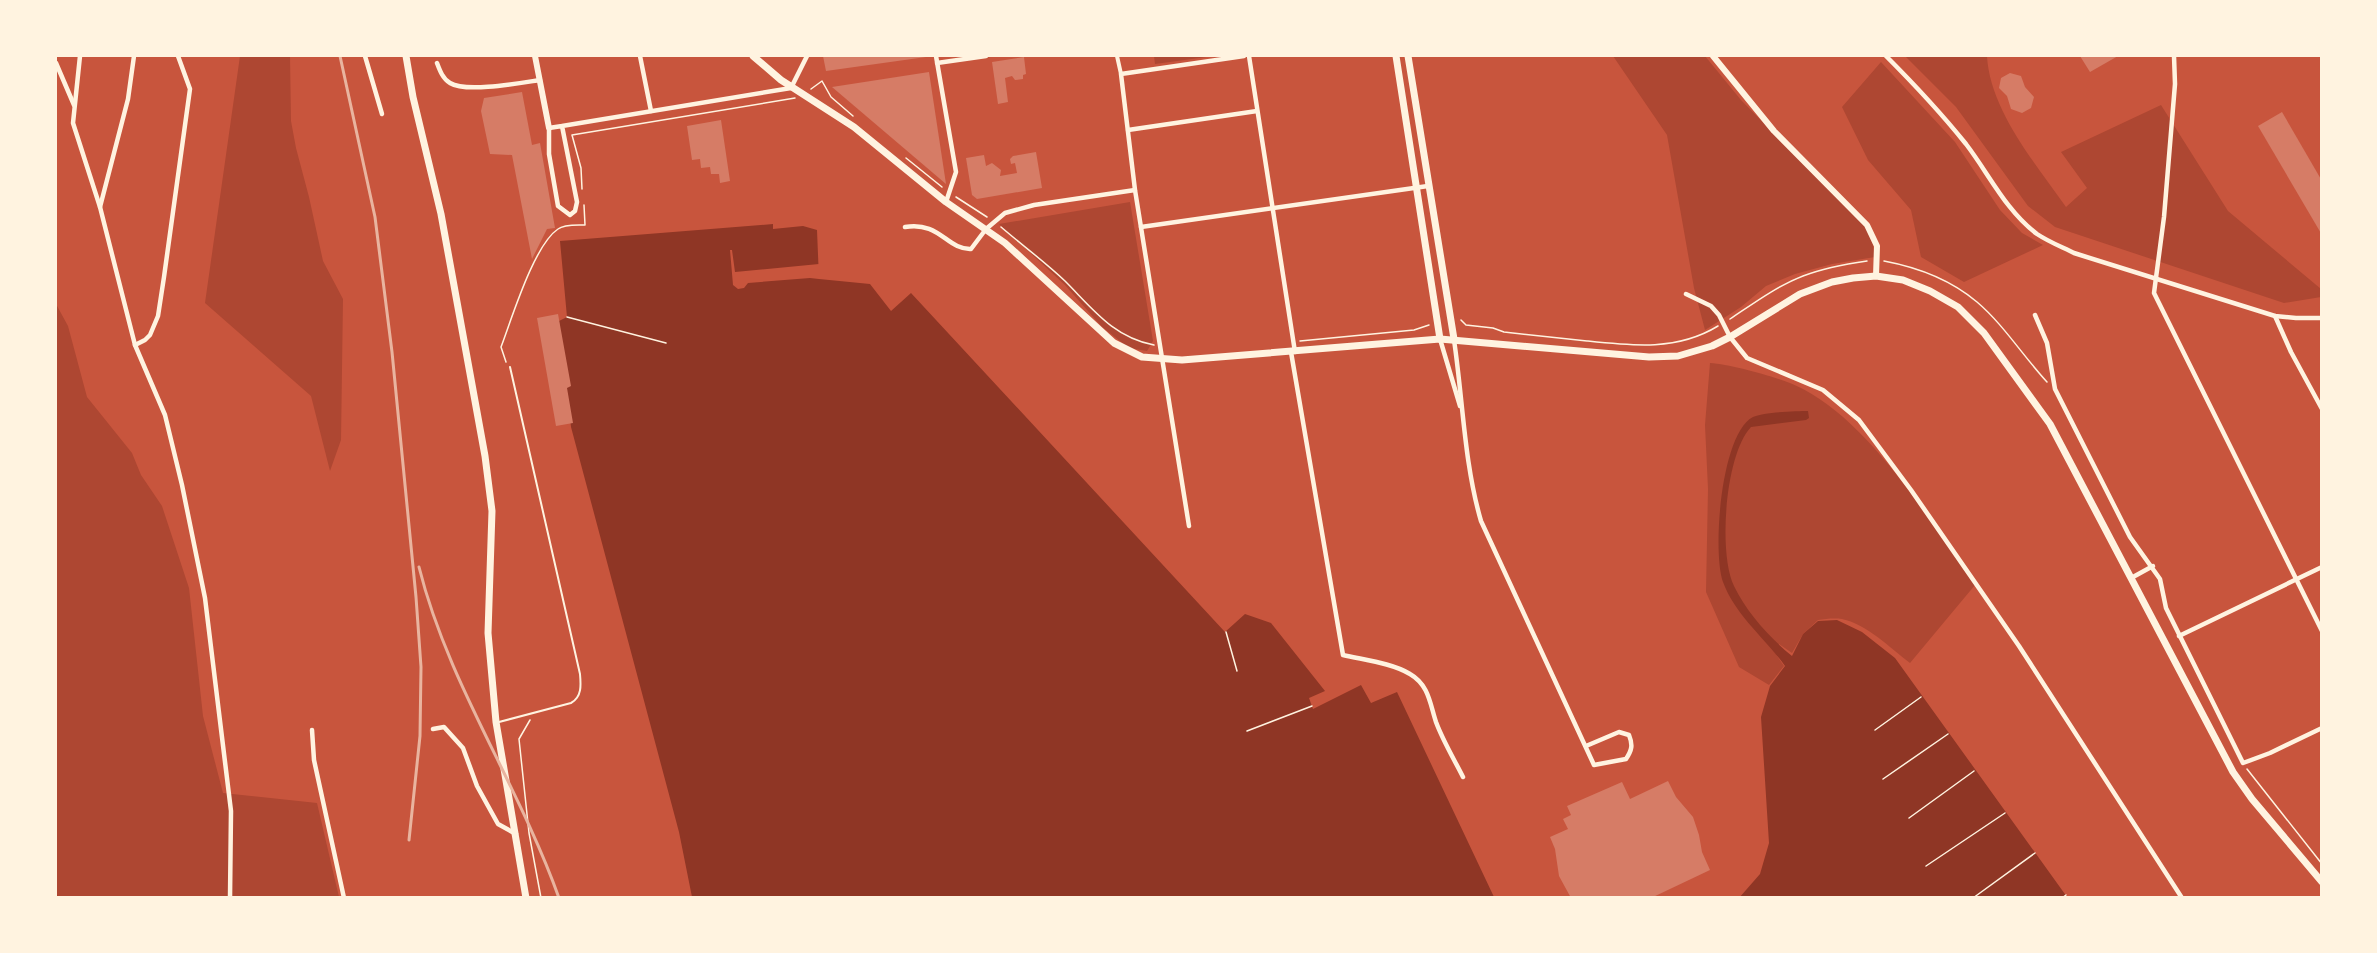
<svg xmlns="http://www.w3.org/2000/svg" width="2377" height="953" font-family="Arial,sans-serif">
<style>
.green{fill:#ae4732}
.water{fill:#8f3625}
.pier{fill:#c8553d}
.building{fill:#d67c66}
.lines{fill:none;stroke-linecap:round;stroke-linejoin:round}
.path{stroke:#fff3e0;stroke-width:1.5}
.service{stroke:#fff3e0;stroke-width:2}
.pedestrian{stroke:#fff3e0;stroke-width:4}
.minor{stroke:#fff3e0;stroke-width:4.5}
.tertiary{stroke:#fff3e0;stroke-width:6}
.secondary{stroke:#fff3e0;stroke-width:7}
.rail{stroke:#e9b49f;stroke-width:3}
</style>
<rect width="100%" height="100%" fill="#c8553d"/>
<!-- green -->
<g class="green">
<polygon points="240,56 290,56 291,121 296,148 309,197 323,261 343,299 341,440 330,471 311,396 205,303"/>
<polygon points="1154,56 1214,56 1155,64"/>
<polygon points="1613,56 1705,56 1741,100 1865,226 1873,245 1875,257 1832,264 1795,274 1766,286 1741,307 1705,330 1694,288 1667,135"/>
<path d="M1905,56H1987C1990,110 2035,163 2066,207L2087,188L2061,152L2161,105L2228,211L2321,289V297L2284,303L2055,227L2028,206L1956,107Z"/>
<polygon points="1881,62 1955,142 2000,210 2022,233 2043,245 1964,282 1921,257 1911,210 1868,160 1842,107"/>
<polygon points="1130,202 1153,341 1147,351 1129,348 1102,327 1065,285 999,224"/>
<polygon points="56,304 68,326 87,397 132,453 141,475 162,506 189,588 203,716 223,793 317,803 339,897 56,897"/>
<path d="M1710,363C1734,365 1782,378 1803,389C1872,425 1931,522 1975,585L1910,663C1890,648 1867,624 1842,619C1834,618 1825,619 1818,620L1803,634L1792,653L1779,644L1773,650L1784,666L1769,685L1739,667L1706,592L1708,489L1705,425Z"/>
</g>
<!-- water -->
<g class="water">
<polygon points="773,224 773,229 803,226 817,230 819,279 870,284 891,311 911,293 1225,632 1245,614 1271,623 1325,691 1309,698 1313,709 1361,685 1371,703 1397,692 1494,897 692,897 679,832 571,427 559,321 567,317 560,241"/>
<path d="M1808,411L1809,418L1806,420L1751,427C1725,454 1718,554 1734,586C1747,613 1770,638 1792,656L1803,634L1818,621L1837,620L1862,632L1895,658L2067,897L1739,898L1760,874L1769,843L1761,717L1770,686L1785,666C1765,638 1735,615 1723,582C1712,551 1721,433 1753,417C1763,412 1797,411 1808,411Z"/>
</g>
<!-- pier -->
<polygon class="pier" points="730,250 732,250 735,272 819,264 819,279 810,278 748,283 744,288 738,289 733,285"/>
<!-- building -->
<g class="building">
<polygon points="823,56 926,56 926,57 826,71"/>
<polygon points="2080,56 2118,56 2090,72"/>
<polygon points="1024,57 1026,74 1023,75 1023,79 1015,80 1012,76 1005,78 1008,102 998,104 992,62"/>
<polygon points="929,72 946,184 832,87"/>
<polygon points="2010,73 2021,76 2025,87 2034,97 2031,108 2022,113 2011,109 2007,96 1999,88 2001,78"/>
<polygon points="522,92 532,145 540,143 555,228 547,229 532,259 512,155 490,154 481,111 484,98"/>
<polygon points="2282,112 2322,181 2322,235 2258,126"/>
<polygon points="721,120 730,181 720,183 719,174 711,174 710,167 701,168 700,159 692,160 687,126"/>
<polygon points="1036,152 1042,188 977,199 972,195 966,158 984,155 986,166 992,163 1001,170 1000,176 1017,173 1015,163 1011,164 1010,159 1013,156"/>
<polygon points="558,314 571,386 567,388 573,423 556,426 537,318"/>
<polygon points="1668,781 1676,797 1693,817 1699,835 1702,852 1710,870 1651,898 1571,898 1559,876 1555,849 1550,837 1568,829 1563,819 1571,815 1567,806 1622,782 1630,799"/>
</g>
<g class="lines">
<!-- path -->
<g class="path">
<polyline points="811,89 822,81 831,97 853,116"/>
<polyline points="906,158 942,187"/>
<polyline points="582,189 581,168 572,135 795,98"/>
<polyline points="956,197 987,217"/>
<path d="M1001,227C1022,245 1045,262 1065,281C1093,309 1113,337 1154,345"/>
<path d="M1884,261C1916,267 1951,280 1977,302C2003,324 2023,356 2047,382"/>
<polyline points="567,317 666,343"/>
<path d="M1730,319C1754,303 1777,286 1803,276C1824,268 1846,264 1867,261"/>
<path d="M1461,320L1466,325L1493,328L1504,332C1531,335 1559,338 1587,341C1633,346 1677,351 1718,326"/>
<polyline points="1300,341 1414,330 1429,325"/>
<path d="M506,362L501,347C512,318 534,245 558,229C564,224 577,225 585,225L584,205"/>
<polyline points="1226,632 1237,671"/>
<polyline points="530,720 519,739 529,833 541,898"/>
<polyline points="1875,730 1921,697"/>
<polyline points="1247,731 1312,706"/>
<polyline points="2247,769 2322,864"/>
<polyline points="1883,779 1948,734"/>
<polyline points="1909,818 1974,771"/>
<polyline points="1926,866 2005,813"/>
<polyline points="1973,898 2035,853"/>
<polyline points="2062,898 2066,895"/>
</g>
<!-- service -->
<path class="service" d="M499,722L571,703C582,697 581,685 580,674L510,367"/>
<!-- pedestrian -->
<polyline class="pedestrian" points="1117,56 1121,74"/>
<!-- minor -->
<g class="minor">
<polyline points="80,56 73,123 100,207 135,345 165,415 182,485 205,598 231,811 230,898"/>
<polyline points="365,56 382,114"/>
<polyline points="640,56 651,111"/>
<polyline points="936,56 956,172 946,202"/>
<polyline points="1249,56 1295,352"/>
<path d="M1886,56C1914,84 1941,113 1966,144C1989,174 2006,211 2037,234C2049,242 2062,247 2074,253L2275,316L2296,318H2322"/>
<polyline points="2174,56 2175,84 2164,217 2154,293 2322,631"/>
<polyline points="56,63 74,105"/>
<path d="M437,63C440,71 443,79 450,83C466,93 520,83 540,80"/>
<polyline points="937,63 986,56"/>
<polyline points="562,126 577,202 575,211 570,215 558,206 549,154 549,128 562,126 791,88 807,56"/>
<polyline points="1128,130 1257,111"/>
<polyline points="100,207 128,99 134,56"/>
<path d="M905,227C940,221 947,250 971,249L986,229L1005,213L1034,205L1135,190"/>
<polyline points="1141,227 1428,186"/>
<polyline points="1686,294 1711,306 1719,315 1730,337 1747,358 1823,390 1859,420 1911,490 2019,646 2182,898"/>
<polyline points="2035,315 2047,343 2055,389 2130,537 2160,579 2166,608 2243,763 2270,753 2322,728"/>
<polyline points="2275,316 2291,352 2322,409"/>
<polyline points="1440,339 1460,406"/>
<path d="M1454,340C1463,400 1464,463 1481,521L1594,765L1626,759C1632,750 1633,745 1629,735L1619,732L1586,746"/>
<polyline points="135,345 145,340 150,335 158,316 164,277 190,89 178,56"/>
<path d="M1291,352L1343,655C1364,660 1392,663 1410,674C1429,685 1430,704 1436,722C1443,741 1454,759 1463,777"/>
<polyline points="1189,526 1135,190 1121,74 1244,56"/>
<polyline points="2133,577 2153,566"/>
<polyline points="2179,636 2322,567"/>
<polyline points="433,729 444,727 463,748 477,786 498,824 516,834"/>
<polyline points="312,730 314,760 344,898"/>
</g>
<!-- tertiary -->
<g class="tertiary">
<polyline points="535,56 549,128"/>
<polyline points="1713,56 1774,131 1867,225 1877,246 1876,276"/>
</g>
<!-- secondary -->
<g class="secondary">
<polyline points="406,56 413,97 441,214 485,456 492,511 488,633 496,722 526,898"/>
<polyline points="753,56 781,80 854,127 946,202 1005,243 1114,343 1142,357 1182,360 1440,339 1649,357 1678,356 1712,346 1730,337 1800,294 1832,282 1853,278 1876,276 1903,280 1930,291 1958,307 1984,333 2050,424 2233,772 2252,799 2322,882"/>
<polyline points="1396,56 1440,339"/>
<polyline points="1408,56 1454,339"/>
</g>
<!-- rail -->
<g class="rail">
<polyline points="340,56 375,217 392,352 416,597 421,667 420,736 409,840"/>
<path d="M419,567C448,684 519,785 559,898"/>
</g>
</g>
<!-- border -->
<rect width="2377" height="953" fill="none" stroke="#fff3e0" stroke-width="114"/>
</svg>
